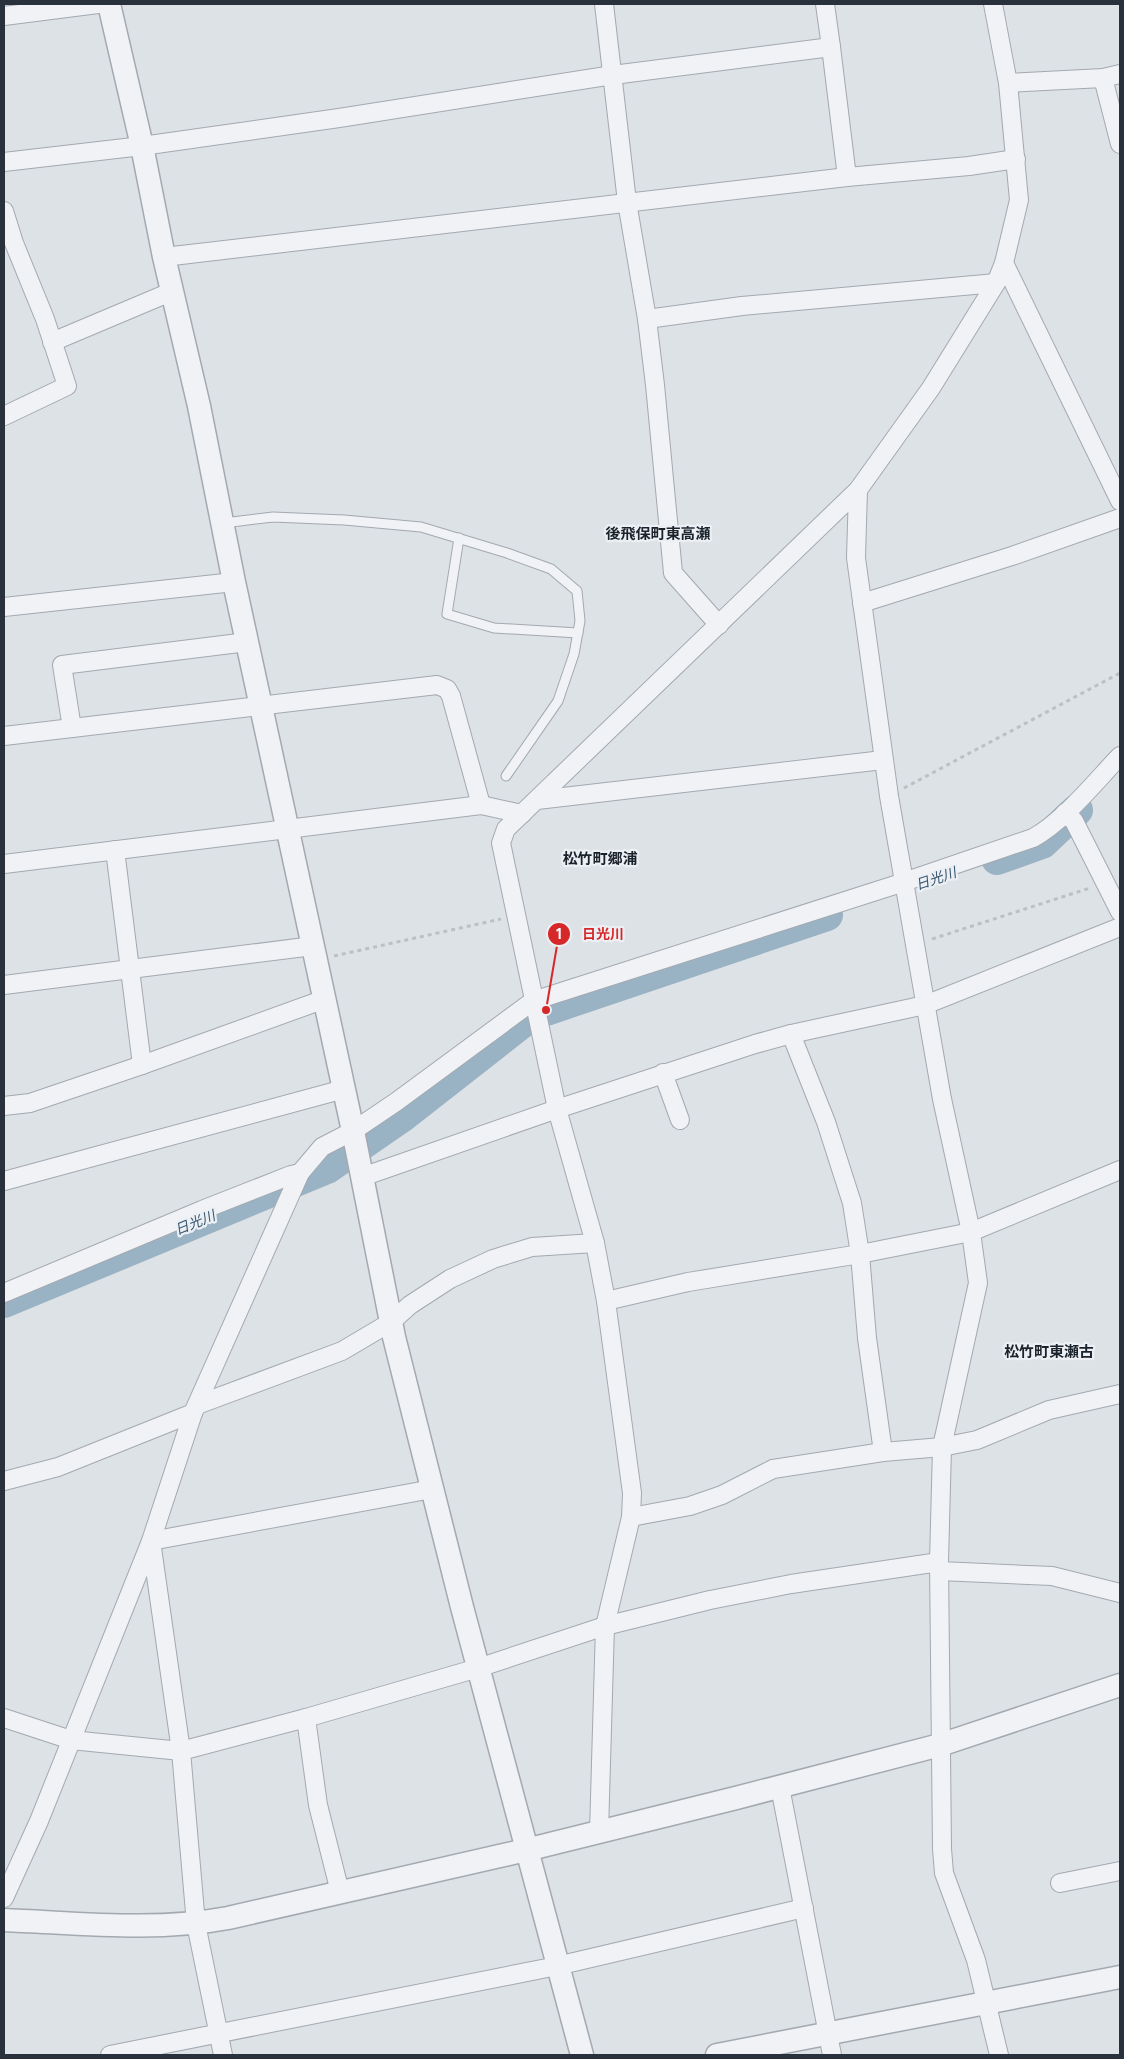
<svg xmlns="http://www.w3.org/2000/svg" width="1124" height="2059" font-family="Figtree,'Noto Sans JP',sans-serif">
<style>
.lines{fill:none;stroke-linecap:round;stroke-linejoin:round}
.river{stroke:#9ab3c4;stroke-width:32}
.service-casing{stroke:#a3a9b0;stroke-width:11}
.minor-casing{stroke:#a3a9b0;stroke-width:20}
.tertiary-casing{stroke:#a3a9b0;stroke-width:25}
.path{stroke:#bcc0c5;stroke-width:3;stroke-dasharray:4 4;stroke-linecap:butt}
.service{stroke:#f0f2f5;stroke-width:9}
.minor{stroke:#f0f2f5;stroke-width:18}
.tertiary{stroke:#f0f2f5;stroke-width:22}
.labels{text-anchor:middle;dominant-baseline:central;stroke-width:4.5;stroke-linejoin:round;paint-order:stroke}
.water-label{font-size:14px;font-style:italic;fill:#34546d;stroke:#ecf0f4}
.quarter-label{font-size:15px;font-weight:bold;fill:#1a222c;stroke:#ecf0f4}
.leader{fill:none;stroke:#d62828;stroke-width:2}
.callout-dot{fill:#d62828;stroke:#ecf0f4;stroke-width:2}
.mark-label{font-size:15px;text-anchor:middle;font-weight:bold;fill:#fff}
.callout-label{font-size:14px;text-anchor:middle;font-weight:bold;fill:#d62828;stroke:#ecf0f4;stroke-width:4.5;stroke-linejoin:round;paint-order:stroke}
</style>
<rect width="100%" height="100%" fill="#dde2e6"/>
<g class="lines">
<!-- river -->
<g class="river">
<polyline points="997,859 1042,843 1077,810"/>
<polyline points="4,1302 327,1168 404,1115 529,1017 546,1010 827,915"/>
</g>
<!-- service casing -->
<g class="service-casing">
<g id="service">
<polyline points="224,523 273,517 344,520 421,527 507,553 551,569 577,591 580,621 574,654 558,701 506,776"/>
<polyline points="459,538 447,614 494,628 578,633"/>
</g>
</g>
<!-- minor casing -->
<g class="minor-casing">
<g id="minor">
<polyline points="604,4 627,202 647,319 655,385 673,573 719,625"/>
<polyline points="825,4 831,47"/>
<polyline points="993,4 1008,83 1019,200 1004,263 1120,501"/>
<polyline points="4,16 98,4"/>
<polyline points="1103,78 1120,144"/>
<polyline points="1008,83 1103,78 1120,74"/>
<polyline points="4,162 142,146 339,118 613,75 831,47 847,177"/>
<polyline points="4,211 14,243 45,319 67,386 4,416"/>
<polyline points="164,257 847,177 969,166 1016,159"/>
<polyline points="647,319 742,306 996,283"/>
<polyline points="52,342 173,291"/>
<polyline points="858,490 856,558 889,796 942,1099 971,1232 978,1283 942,1447 939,1562 942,1849 944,1873 976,1960 999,2055"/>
<polyline points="862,603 1012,556 1120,518"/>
<polyline points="4,607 234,582"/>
<polyline points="72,728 62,665 247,642"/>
<polyline points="4,736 437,685 447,689 451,696 481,805"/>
<polyline points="537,800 883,760"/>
<polyline points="1065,813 1074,821 1120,912"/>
<polyline points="115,850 142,1065"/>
<polyline points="4,864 481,805 522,814"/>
<polyline points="4,985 313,946"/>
<polyline points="791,1034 826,1122 852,1203 860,1254 867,1338 883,1452"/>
<polyline points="663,1073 680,1120"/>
<polyline points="4,1106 30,1103 142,1065 325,999"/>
<polyline points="362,1177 557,1109 755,1044 791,1034 925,1005 1120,927"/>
<polyline points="4,1181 344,1089"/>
<polyline points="4,1293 202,1210 291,1175 300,1173"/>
<polyline points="606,1301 688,1282 860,1254 971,1232 1120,1170"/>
<polyline points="197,1405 342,1351 391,1322 410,1305 450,1279 493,1259 532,1247 595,1243"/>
<polyline points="4,1481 58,1467 193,1413"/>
<polyline points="631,1517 690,1506 722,1495 773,1469 883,1452 942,1447 977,1440 1049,1410 1120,1394"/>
<polyline points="940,1571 1052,1576 1120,1593"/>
<polyline points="4,1718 71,1740 181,1751 306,1718 478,1668 605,1626 710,1600 791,1584 939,1562"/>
<polyline points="306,1718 318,1805 340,1892"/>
<polyline points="780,1787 832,2055"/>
<polyline points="599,1832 605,1626 631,1517 632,1493 606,1301 595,1243 557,1109 501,843 506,829 858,490 931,388 996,283 1004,263"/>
<polyline points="1060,1883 1120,1871"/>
<path d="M4,1898L39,1821L151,1541L193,1413L300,1173L322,1147L353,1131L396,1102L533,1001L895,885L1033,838C1063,822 1096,781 1120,756"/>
<polyline points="110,2055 557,1966 804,1908"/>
<polyline points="223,2055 196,1924 181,1751 151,1541 432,1489"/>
</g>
</g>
<!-- tertiary casing -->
<g class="tertiary-casing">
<g id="tertiary">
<polyline points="109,4 142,146 164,257 199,406 234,582 353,1131 394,1337 462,1607 582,2055"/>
<path d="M4,1920C79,1923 154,1932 228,1918L526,1850L736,1798L940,1745L1120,1685"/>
<polyline points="717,2055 1120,1977"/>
</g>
</g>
<!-- path -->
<g class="path">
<polyline points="904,788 1120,673"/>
<polyline points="932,939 1090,888"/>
<polyline points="334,956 501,919"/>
</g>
<!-- service -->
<use href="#service" class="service"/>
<!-- minor -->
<use href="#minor" class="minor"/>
<!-- tertiary -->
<use href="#tertiary" class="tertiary"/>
</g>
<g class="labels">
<!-- water labels -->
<g class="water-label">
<text transform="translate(936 879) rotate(-19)">日光川</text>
<text transform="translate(195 1223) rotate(-22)">日光川</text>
</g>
<!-- quarter labels -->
<g class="quarter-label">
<text x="658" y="534">後飛保町東高瀬</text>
<text x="600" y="859">松竹町郷浦</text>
<text x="1049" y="1352">松竹町東瀬古</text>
</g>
</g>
<!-- callouts -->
<path class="leader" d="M546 1010L559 934"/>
<g class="callout-dot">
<circle cx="546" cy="1010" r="5"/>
<circle cx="559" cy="934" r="12"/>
</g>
<g class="mark-label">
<text x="559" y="939">1</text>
</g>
<g class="callout-label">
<text x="603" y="939">日光川</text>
</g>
<!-- border -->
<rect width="1124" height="2059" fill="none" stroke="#28313c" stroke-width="10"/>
</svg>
